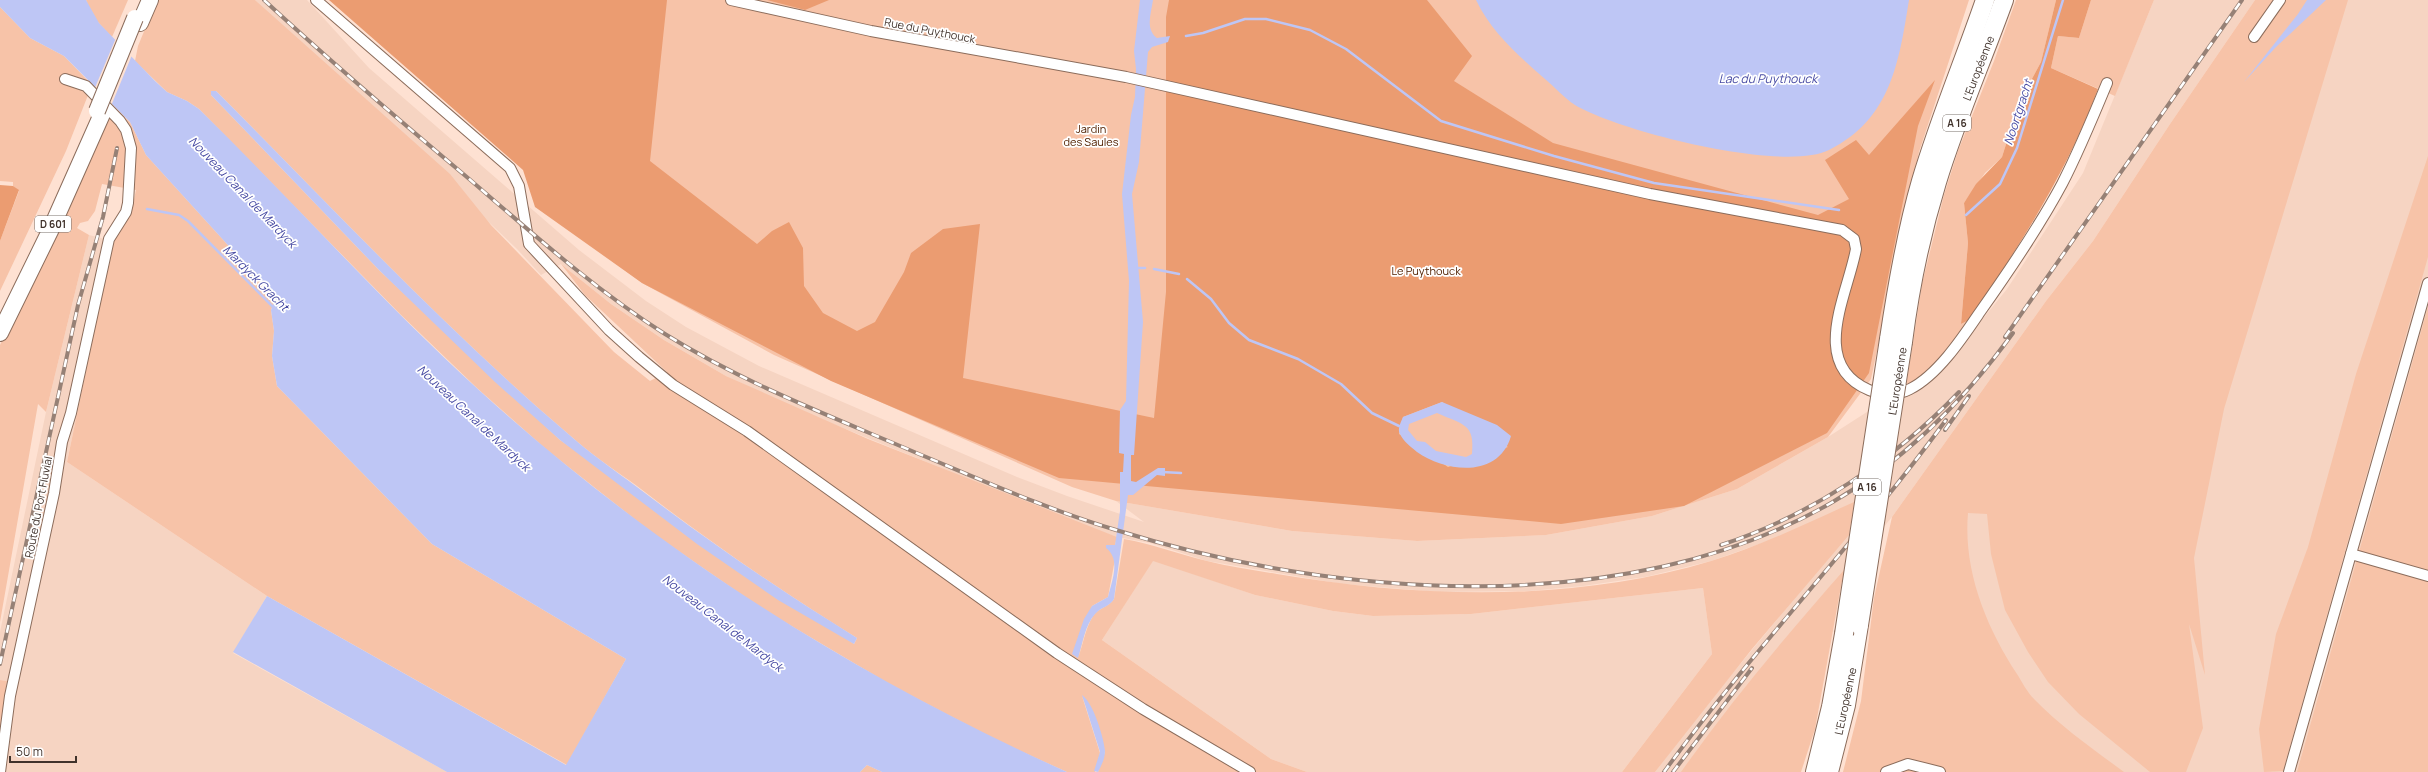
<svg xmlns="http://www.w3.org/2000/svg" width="2428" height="772" font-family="Manrope,sans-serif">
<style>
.built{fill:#f6d4c2}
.green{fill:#f7c3a8;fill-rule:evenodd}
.forest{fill:#eb9c71;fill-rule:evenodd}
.water{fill:#bec6f5;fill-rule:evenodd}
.pier{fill:#fee1d2}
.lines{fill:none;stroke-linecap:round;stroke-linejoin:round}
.stream{stroke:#bec6f5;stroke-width:2.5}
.street-casing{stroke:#8b6c5b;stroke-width:12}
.primary-casing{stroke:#8b6c5b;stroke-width:18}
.highway-casing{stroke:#8b6c5b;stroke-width:20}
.street{stroke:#fff;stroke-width:10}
.primary{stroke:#fff;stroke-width:16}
.highway{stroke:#fff;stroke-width:18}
.rail-casing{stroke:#968176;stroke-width:4}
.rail{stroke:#fff;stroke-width:2.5;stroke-dasharray:8;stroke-linecap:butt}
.primary-bridge-casing{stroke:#8b6c5b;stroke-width:18;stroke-linecap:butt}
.highway-bridge-casing{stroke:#8b6c5b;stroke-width:20;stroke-linecap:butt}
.primary-bridge{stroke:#fff;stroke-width:16}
.highway-bridge{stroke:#fff;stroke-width:18}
.labels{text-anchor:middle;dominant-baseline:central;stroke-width:3.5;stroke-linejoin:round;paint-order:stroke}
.shield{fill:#fff;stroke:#79706b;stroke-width:1}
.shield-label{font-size:10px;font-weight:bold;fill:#40322b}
.street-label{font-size:11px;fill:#40322b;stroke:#fff}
.park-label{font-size:11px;fill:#512000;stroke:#fff}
.water-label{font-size:12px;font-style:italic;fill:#474aa3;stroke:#fff}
</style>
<rect width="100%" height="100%" fill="#fee1d2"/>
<!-- built -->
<g class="built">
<polygon points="255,0 307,0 369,68 579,250 646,301 686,327 759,366 1017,477 1067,496 1144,522 1116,501 1292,531 1417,541 1546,535 1652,516 1737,489 1828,437 1951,358 2007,289 2083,173 2154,0 2255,0 2170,124 2093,241 2046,301 1892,517 1799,629 1687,772 1655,772 1698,715 1795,598 1771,540 1711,561 1645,577 1583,586 1529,591 1439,592 1342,584 1207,561 1150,543 1117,537 1069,520 811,415 726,376 664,340 611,304 561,264 541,275 517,249"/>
<polygon points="2295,0 2428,0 2428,772 1869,772 1883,578"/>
<polygon points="89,235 113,241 67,462 267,596 233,653 447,772 0,772 0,732 7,681 0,680 0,632 46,412"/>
<polygon points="1153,560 1255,595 1333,611 1373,616 1471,614 1703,588 1712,654 1622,772 1307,772 1271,759 1102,640"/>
</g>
<!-- green -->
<g class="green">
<polygon points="86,0 128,0 112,37 94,18"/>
<path d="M157,0H255L450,174L491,225L614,352L650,381L667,372L585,295L561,264L611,304L664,340L726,376L868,439L1117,537L1115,545L1111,546L1115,559L1108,597L1092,606L1078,658C1083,645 1085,629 1093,616C1098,608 1109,607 1114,599L1124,539C1152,544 1178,554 1207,561C1230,567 1254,570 1277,574C1419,598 1572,603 1711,561C1761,546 1807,523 1854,502L1849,535L1752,649L1655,772H1622L1712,654L1703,588L1471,614L1373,616L1333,611L1255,595L1153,561L1102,640L1271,759L1307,772H1098L1105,752L1082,696L1100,753L1095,772H1067L998,741L891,685L761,608L651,532L547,450L478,389L400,314L199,109L187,101L167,92L135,61L138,46ZM211,91H216C331,206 442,326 566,432C588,452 613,469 637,486C708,541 781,591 857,638L854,644L560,440L380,271L211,95Z"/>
<polygon points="346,0 1969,0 1919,152 1871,379 1828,437 1737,489 1652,516 1546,535 1417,541 1292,531 1116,501 1072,487 774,355 642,283 537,205 525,169"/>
<polygon points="2016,0 2056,0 2041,62 2019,103 2002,157 1985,173 1964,203 1968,243 1961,324 1969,320 1953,356 1906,387 1922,284 1944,195 1958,151 1994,61"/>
<polygon points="2091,0 2154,0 2115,96 2051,68 2058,36 2079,38"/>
<path d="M2255,0H2348L2224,409L2194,558L2205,675L2189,624L2203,728L2186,772H2150L2079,714L2048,682L2028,652L2005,610L1991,554L1987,514L1968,513C1963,570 1986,627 2017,674C2022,682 2027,692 2034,699C2061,727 2093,749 2124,772H1843L1861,701L1874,598L1892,517L2046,301L2093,241L2170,124Z"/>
<polygon points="0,7 30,38 64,56 92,85 66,151 0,291 0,241 19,191 13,186 13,182 0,181"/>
<polygon points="115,107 130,122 146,155 276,298 271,310 274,331 272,356 277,386 432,544 626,659 567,765 267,596 67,462 113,241 131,213 136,190 102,184 95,211 88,221 80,223 77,228 89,235 46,412 38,404 0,622 0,345"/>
<polygon points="2428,156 2428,257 2283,771 2264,772 2259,729 2276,634 2308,547 2356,374"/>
<polygon points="2428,307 2428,772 2297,772"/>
<path d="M1844,570L1815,729L1801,772H1681C1731,701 1787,635 1844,570Z"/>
<polygon points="0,680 7,681 0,732"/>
<polygon points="867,765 882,772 860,772"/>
</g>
<!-- forest -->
<g class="forest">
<path d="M329,0H667L650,161L757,244L772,231L789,222L803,248L804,286L823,313L857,331L875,322L904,272L911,253L943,229L980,224L963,378L1154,418L1166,292V17L1169,0H1427L1472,56L1454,81L1553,143L1818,215L1849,199L1825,160L1856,140L1869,155L1935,80L1918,126L1869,373L1827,433L1684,506L1561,524L1059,478L831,381L642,283L535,207L523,170ZM1442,402L1508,447L1448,467L1399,434L1403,417Z"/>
<polygon points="767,0 829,0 805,10"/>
<path d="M2056,0H2091L2079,38L2058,36L2051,68L2098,89C2067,172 2019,247 1969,320L1961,324L1968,243L1964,203L1976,184L2002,157L2019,103L2041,62Z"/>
<polygon points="0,185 13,186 19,190 0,241"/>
</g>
<!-- water -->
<g class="water">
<path d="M0,0H86L99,23L155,81L167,92L187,101L199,109C294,202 382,302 480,391C658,552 849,673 1067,772H882L867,765L860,772H447L233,652L267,596L566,765L626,659L432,544L277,386L272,356L274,331L271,310L276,298L146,155L130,122L64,56L30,38L0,7Z"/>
<path d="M1140,0H1153C1151,14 1145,29 1157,38L1170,36L1168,42L1152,47L1148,52L1139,162L1132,194L1143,322L1134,455H1131V481L1136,482L1158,468H1165V476L1157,475L1133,495H1128L1114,599C1109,607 1101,607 1095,614C1085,625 1082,645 1078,658L1072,654L1084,619L1092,606L1108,597C1112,581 1121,559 1106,548V545H1115L1120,511V472H1123L1124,454L1119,453L1120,410L1126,401L1129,281L1122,194L1131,115L1135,97L1136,69L1134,51Z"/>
<path d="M1476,0H1909C1899,62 1891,119 1829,150C1783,173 1618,131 1575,105C1564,98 1555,87 1545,79C1518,55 1492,33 1476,0Z"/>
<polygon points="2307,0 2326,0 2275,48 2244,82 2298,14"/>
<path d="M211,91H216C331,206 442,326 566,432C588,452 613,469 637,487C708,541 781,591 857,638L854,644L778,600L697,544L560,440L495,382L380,271L211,95Z"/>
<path d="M1442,402L1497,425L1511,436C1499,478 1447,473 1417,452C1411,447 1403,441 1400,434C1397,429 1401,422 1403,417ZM1437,413C1463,425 1475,423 1472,454L1466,457L1436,451L1425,442L1417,441L1408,430L1409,424Z"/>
<path d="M1082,695C1093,702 1104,738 1105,751C1105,759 1101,766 1098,772L1094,771L1100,752Z"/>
</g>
<!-- pier -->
<polygon class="pier" points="116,38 132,55 111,106 94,90"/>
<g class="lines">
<!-- stream -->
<g class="stream">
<polyline points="1186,36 1203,33 1245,19 1266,19 1310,30 1346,49 1441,121 1554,156 1654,183 1839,210"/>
<polyline points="147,209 179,215 188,221 274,308"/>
<polyline points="1966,215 2000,184 2017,148 2063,0"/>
<polyline points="1137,268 1145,268"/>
<polyline points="1154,269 1179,274"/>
<polyline points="1187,279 1211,299 1229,323 1249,340 1298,359 1341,384 1372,413 1399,426"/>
<polyline points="1162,472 1181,473"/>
</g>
<!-- street casing -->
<g class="street-casing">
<g id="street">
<polyline points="316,0 510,168 519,186 529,244 609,330 639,357 673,385 747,431 1057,653 1143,709 1250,772"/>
<path d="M731,0L871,31L1126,77L1650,194L1842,230L1854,239L1856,249C1848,294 1808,364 1869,390C1880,395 1899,395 1910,389C1938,375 1963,337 1980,312C2009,271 2038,229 2062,184C2079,151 2093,117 2107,83"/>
<polyline points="2254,37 2280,0"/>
<polyline points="2351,554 2428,576"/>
<polyline points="0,772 10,696 54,493 62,442 71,413 109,239 126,212 128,203 131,148 126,130 120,121 86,86 65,79"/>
<polyline points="1886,772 1908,764 1940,772"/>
<polyline points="2289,772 2428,283"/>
</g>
</g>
<!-- primary casing -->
<g class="primary-casing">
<g id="primary">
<polyline points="140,23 150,0"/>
<polyline points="0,333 50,231 102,114"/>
</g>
</g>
<!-- highway casing -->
<g class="highway-casing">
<g id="highway">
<path d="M1889,339C1897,286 1906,232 1921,181C1939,120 1964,61 1985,0"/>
<path d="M1903,342C1910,287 1921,234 1937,182C1956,120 1982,61 2004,0"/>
<polyline points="1815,772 1831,707 1844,634"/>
<polyline points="1829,772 1846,705 1859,625"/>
</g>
</g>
<!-- street -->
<use href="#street" class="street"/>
<!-- primary -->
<use href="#primary" class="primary"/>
<!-- highway -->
<use href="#highway" class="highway"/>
<!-- rail casing -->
<g class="rail-casing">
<g id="rail">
<path d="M264,0C330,61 399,120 468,178C532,233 594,289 665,334C745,384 833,417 919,454C984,481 1049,510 1116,530C1334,598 1625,621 1831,503C1904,461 1963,402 2013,333"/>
<polyline points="2005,337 2242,0"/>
<polyline points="1945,430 1969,396"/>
<path d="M1721,545C1810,516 1894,460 1959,392"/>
<polyline points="0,664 78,305 103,217 117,148"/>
<path d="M1664,772C1752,650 1857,542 1946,420"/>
<polyline points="1673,772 1752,668"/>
</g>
</g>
<!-- rail -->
<use href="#rail" class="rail"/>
<!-- primary-bridge casing -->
<g class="primary-bridge-casing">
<polyline id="primary-bridge" points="97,111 135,18"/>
</g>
<!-- highway-bridge casing -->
<g class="highway-bridge-casing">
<g id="highway-bridge">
<polyline points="1859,625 1903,342"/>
<polyline points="1844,634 1889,339"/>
</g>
</g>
<!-- primary-bridge -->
<use href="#primary-bridge" class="primary-bridge"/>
<!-- highway-bridge -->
<use href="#highway-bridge" class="highway-bridge"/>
</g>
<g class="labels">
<!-- shield labels -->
<g class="shield">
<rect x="1943" y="115" width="28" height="16" rx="3"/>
<rect x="35" y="216" width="36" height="16" rx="3"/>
<rect x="1853" y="479" width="28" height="16" rx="3"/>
</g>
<g class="shield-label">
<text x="1957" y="123">A 16</text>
<text x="53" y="224">D 601</text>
<text x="1867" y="487">A 16</text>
</g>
<!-- street labels -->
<g class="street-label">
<text transform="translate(930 30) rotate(11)">Rue du Puythouck</text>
<text transform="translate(1978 68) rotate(-69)">L'Européenne</text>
<text transform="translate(1897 381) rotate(-81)">L'Européenne</text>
<text transform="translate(38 507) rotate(-79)">Route du Port Fluvial</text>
<text transform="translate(1845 701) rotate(-78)">L'Européenne</text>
</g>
<!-- park labels -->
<g class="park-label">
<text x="1091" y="128">Jardin<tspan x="1091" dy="13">des Saules</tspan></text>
<text x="1426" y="270">Le Puythouck</text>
</g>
<!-- water labels -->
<g class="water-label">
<text x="1768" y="78">Lac du Puythouck</text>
<text transform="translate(2018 112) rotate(-72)">Noortgracht</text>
<text transform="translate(243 192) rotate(46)">Nouveau Canal de Mardyck</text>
<text transform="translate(256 278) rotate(45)">Mardyck Gracht</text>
<text transform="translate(474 418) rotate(43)">Nouveau Canal de Mardyck</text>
<text transform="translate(723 623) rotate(38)">Nouveau Canal de Mardyck</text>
</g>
</g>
<!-- scale -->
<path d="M10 756v6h66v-6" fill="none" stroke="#40322b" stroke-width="2"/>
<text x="16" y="756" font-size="12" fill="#40322b" stroke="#ffffff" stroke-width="3" paint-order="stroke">50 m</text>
</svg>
